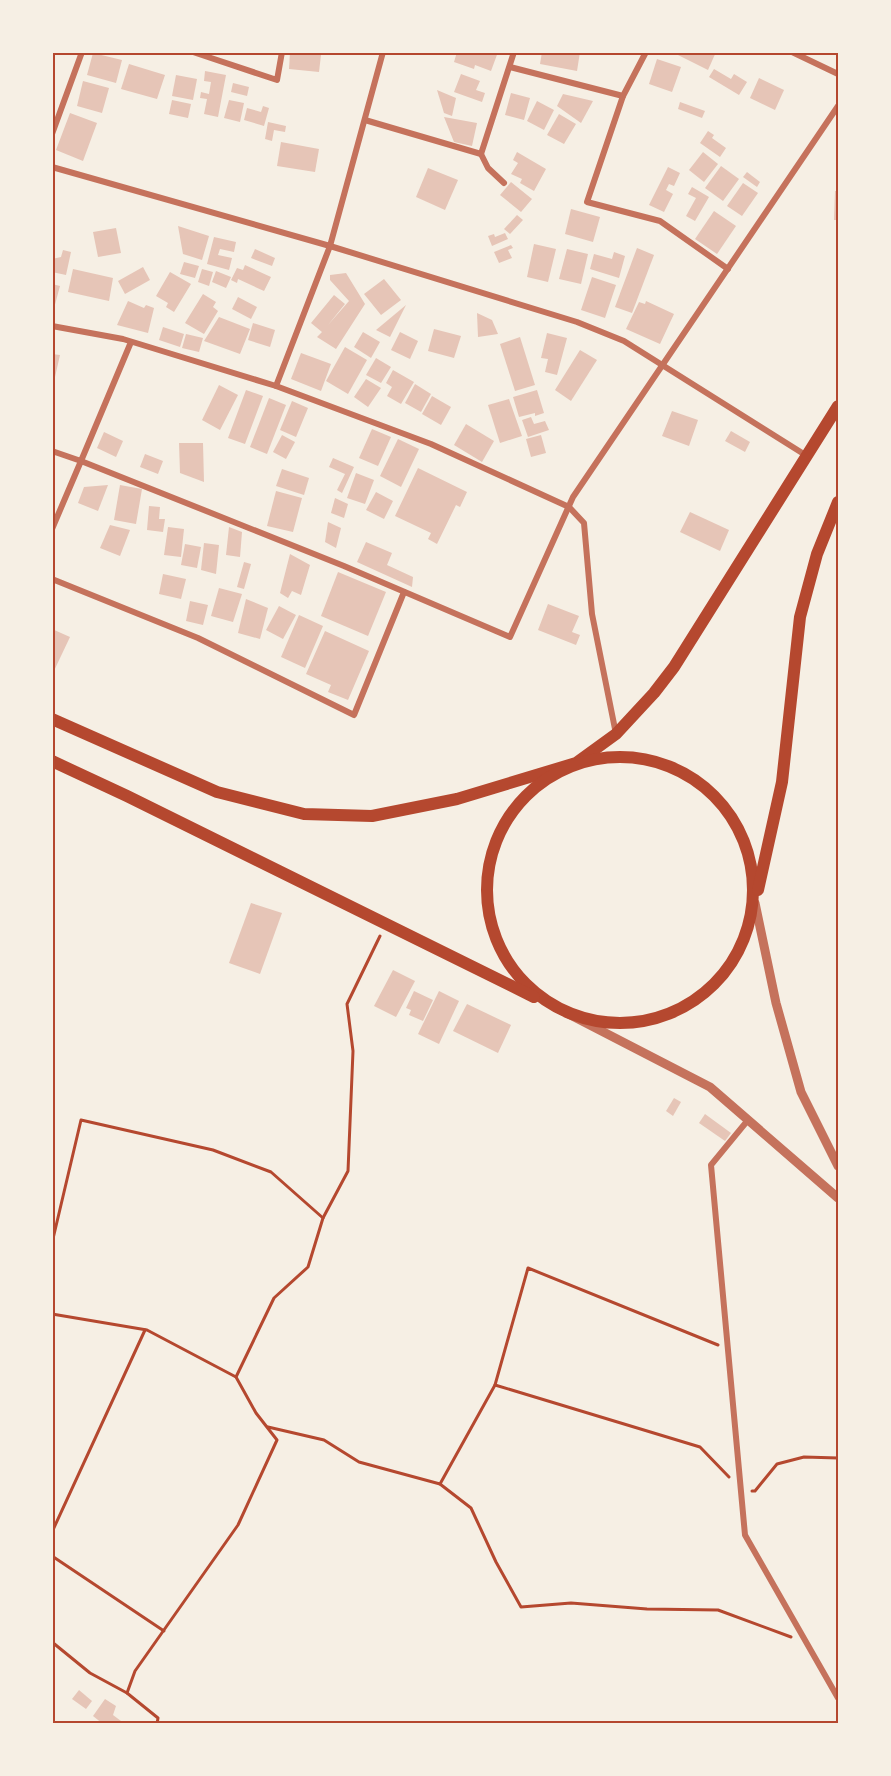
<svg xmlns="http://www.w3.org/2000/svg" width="891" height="1776" font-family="'Fira Sans Condensed',sans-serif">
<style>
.building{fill:#e6c5b7}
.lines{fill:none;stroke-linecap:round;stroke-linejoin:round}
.path{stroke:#b5482f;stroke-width:3}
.minor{stroke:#c5725c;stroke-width:6}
.tertiary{stroke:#c5725c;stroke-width:9}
.primary{stroke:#b5482f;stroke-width:12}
.neatline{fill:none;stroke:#b5482f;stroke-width:2}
</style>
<rect width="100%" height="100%" fill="#f6efe4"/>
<!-- building -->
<g class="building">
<polygon points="290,52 321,55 319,72 289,69"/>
<polygon points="457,52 498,52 491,71 475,65 474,69 454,62"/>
<polygon points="542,52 580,52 577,71 540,64"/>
<polygon points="672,52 716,52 708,70"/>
<polygon points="93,53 122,60 116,83 87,75"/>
<polygon points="657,59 681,67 672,92 649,84"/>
<polygon points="129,64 165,75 157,99 121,89"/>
<polygon points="714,69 731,79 734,74 747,82 739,95 709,77"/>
<polygon points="205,71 226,75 218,117 204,114 207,99 200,98 201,92 209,94 211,82 204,81"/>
<polygon points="461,74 480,81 476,90 485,93 482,102 454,92"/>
<polygon points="176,75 197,79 193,100 172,96"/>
<polygon points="759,78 784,90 775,110 750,98"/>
<polygon points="83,81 109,88 102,113 77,106"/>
<polygon points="233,83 249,87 247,96 231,92"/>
<polygon points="437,90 456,98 452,116 444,113"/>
<polygon points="511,93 530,98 524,120 505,115"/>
<polygon points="563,94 593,101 581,123 557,106"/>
<polygon points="172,100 191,104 188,118 169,114"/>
<polygon points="229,100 244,103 240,122 224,118"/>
<polygon points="537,101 554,110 544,130 527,121"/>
<polygon points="680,102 705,111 702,118 678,109"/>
<polygon points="263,106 269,108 264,126 244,120 247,108 261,112"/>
<polygon points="70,113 97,123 83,161 56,150"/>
<polygon points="559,114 576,124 564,144 547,135"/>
<polygon points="444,117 477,123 472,146 454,142"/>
<polygon points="268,122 286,126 285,132 274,130 272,141 265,139"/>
<polygon points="708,131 714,135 712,138 726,148 720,157 700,143"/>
<polygon points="281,142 319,149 315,172 277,166"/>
<polygon points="517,152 546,169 534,191 520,183 522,179 511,174 518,163 513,160"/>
<polygon points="703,152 718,164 704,182 689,170"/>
<polygon points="721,166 739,179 723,201 705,188"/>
<polygon points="668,167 680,173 674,186 669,184 666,190 673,194 664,212 649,205"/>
<polygon points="428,168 458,180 445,210 416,197"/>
<polygon points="747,172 760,182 757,187 743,177"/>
<polygon points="511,182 532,199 521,212 500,195"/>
<polygon points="743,183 758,193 742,216 727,206"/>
<polygon points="692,187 709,197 695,221 686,216 696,198 688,194"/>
<polygon points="835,191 838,191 838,220 834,220"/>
<polygon points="571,209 600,217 593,242 565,234"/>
<polygon points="714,211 736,226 717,254 695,239"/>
<polygon points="517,215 523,220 510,234 504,229"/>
<polygon points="178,226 209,236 202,260 183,254"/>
<polygon points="116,228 121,253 98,257 93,232"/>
<polygon points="505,233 508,239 492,246 488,236 494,234 495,237"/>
<polygon points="214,237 236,242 234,252 220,249 218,255 232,258 229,270 207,264"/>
<polygon points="534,244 556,249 548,282 527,277"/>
<polygon points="511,245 513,248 508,250 512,258 499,263 494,252"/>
<polygon points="637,248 654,255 632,313 615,307"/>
<polygon points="255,249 275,258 272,266 251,258"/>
<polygon points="567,249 588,254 581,284 559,279"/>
<polygon points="63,250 71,252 66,275 52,272 52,259 61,257"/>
<polygon points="614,252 625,256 619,278 590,269 594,254 612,259"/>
<polygon points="184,262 199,266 195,278 180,274"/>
<polygon points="245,265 271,277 264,291 238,279 237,283 231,280 237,268 243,270"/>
<polygon points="143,267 150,280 125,294 118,281"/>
<polygon points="73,269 113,278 109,301 68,292"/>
<polygon points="202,269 213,272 209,286 198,282"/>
<polygon points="216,271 231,277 226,288 212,282"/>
<polygon points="170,272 191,284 174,312 166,307 168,303 156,296"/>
<polygon points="346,273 365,304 336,349 317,337 322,332 311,323 334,295 345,304 328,325 349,301 330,280 330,275"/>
<polygon points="592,277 616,285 605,318 581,310"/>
<polygon points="384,279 401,300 381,315 364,294"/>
<polygon points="52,284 60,286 53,312 52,312"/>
<polygon points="203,294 216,302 213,307 218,311 204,334 185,323"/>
<polygon points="238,297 257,307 251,319 232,309"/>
<polygon points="128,301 144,308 146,305 154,308 148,333 117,325"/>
<polygon points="646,301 674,314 660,344 626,329 639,302 645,304"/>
<polygon points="406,305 390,337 376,330"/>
<polygon points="477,313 492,320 498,334 478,337"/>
<polygon points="219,317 250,329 240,354 204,341"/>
<polygon points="253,323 275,330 270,347 248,340"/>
<polygon points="163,327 184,334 180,347 159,340"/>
<polygon points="434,329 461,336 454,358 428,351"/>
<polygon points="363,332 380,342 371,358 354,347"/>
<polygon points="400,332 418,341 410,359 391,350"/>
<polygon points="547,333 567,338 557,375 545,372 548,359 541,358"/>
<polygon points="186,334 203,338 199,352 182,348"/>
<polygon points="520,337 535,385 515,391 500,344"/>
<polygon points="345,347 367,360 348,394 326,381"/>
<polygon points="580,350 597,360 571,401 555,390"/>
<polygon points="301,353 331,364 321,391 291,379"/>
<polygon points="52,354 60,355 55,377 52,376"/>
<polygon points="376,358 391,367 381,383 366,375"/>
<polygon points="393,370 414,382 401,404 387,396 392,387 386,383"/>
<polygon points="366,379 381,388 368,407 354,397"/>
<polygon points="415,384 431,394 421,412 405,403"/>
<polygon points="219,385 238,395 220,430 202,420"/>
<polygon points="246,390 263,396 245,444 228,438"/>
<polygon points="537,390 544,413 535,416 535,413 519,417 513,397"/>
<polygon points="432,396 451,407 441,425 422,414"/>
<polygon points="269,398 286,405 267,454 250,447"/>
<polygon points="509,399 522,436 500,443 488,405"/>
<polygon points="292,401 308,408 296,437 280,430"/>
<polygon points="672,411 698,420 689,446 662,436"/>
<polygon points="531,417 534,424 545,421 549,430 528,437 522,420"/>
<polygon points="466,424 494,441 482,462 454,445"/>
<polygon points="372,429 391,437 378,466 359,458"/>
<polygon points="731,431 750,442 745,452 725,441"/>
<polygon points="104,432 123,441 116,457 97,448"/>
<polygon points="282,435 295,442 286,459 273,452"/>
<polygon points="541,435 546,453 531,457 526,439"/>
<polygon points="398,439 419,449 401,487 380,476"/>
<polygon points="179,443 203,443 204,482 180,473"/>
<polygon points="145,454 163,461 158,474 140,467"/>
<polygon points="333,458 354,467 342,493 337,490 345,474 329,467"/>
<polygon points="418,468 467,492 460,507 456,505 437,544 428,539 431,533 395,516"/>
<polygon points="282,469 309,478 304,495 276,486"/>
<polygon points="356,473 374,480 365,504 347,498"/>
<polygon points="108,485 98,511 78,503 84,487"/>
<polygon points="120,485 142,489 136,524 114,520"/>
<polygon points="276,491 302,498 293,532 267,526"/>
<polygon points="376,492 393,501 384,519 366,510"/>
<polygon points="335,498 348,504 344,518 331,513"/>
<polygon points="149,506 160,507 159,519 165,519 163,532 147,530"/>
<polygon points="690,512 729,530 720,551 680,532"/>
<polygon points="328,522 341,528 336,548 325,542"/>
<polygon points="110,525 130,530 120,556 100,548"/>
<polygon points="168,527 184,529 181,557 164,555"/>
<polygon points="229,527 242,532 240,557 226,555"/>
<polygon points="366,542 392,553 387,565 413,577 412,587 357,562"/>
<polygon points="204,543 219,545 216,574 201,570"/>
<polygon points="185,544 201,547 197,568 181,565"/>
<polygon points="290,554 310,565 301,595 292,591 288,598 280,593"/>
<polygon points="244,562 251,564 244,589 237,587"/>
<polygon points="338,572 386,592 368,636 321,616"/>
<polygon points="163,574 186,579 181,599 159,594"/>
<polygon points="219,588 242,594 233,622 211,616"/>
<polygon points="246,599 268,608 260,639 238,633"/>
<polygon points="190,601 208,605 203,625 186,621"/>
<polygon points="548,604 579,616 572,632 580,635 576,645 538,630"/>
<polygon points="279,606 296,615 283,639 266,630"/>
<polygon points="299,615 323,626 305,668 281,657"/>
<polygon points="52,629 70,637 52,675"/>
<polygon points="325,631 369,651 348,700 328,692 331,685 306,674"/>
<polygon points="251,903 282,913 260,974 229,963"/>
<polygon points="393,970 415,981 396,1017 374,1006"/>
<polygon points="414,991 433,1000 423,1021 409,1015 411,1010 406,1008"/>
<polygon points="439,991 459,1001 439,1044 418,1034"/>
<polygon points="467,1004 511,1025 498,1053 453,1031"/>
<polygon points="674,1098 681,1102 673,1116 666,1111"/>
<polygon points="705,1114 731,1133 725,1141 699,1123"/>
<polygon points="79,1690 92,1701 86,1709 72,1699"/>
<polygon points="105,1699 116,1706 113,1715 121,1721 119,1724 103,1724 93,1716"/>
</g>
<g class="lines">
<!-- path -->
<g class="path">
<polyline points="52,1243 81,1120 213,1150 271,1172 323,1218"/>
<polyline points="52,1314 147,1330 236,1377"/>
<polyline points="495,1385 700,1447 729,1477"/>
<polyline points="268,1427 324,1440 359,1462 440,1484 471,1508 496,1562 521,1607 571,1603 647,1609 718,1610 791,1637"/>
<polyline points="440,1484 495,1385 528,1268 718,1345"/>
<polyline points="752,1491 755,1491 777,1464 804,1457 838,1458"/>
<polyline points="52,1532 145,1330"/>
<polyline points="52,1556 164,1631"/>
<polyline points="52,1642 90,1673 127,1693"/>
<polyline points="157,1724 158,1718 127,1693 135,1671 238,1525 277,1440 256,1413 236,1377 274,1298 308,1267 323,1218 348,1171 353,1051 347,1004 380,936"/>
</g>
<!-- minor -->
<g class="minor">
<polyline points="193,52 277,80 282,52"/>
<polyline points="792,52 838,74"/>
<polyline points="510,67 623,96 646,52"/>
<polyline points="623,96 587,202 660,221 728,269"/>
<polyline points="365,120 481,154 514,52"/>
<polyline points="52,134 82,52"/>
<polyline points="481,154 488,168 504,183"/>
<polyline points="52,167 330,246 577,322 624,341 807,456"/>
<polyline points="52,326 123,339 276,386 431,444 569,507 584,523 592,614 616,734"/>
<polyline points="276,386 330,246 383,52"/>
<polyline points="52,451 81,461 131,342"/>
<polyline points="52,529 81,461 344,566 510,637 573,497 838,106"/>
<polyline points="52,579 198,638 354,715 404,592"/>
<polyline points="748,1120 711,1165 745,1535 838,1698"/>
</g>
<!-- tertiary -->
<g class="tertiary">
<polyline points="755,903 776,1003 801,1092 838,1166"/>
<polyline points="555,1007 710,1087 838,1198"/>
</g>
<!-- primary -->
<g class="primary">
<polyline points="52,719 217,792 304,814 372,816 457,799 576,763 616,734 654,693 674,667 838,406"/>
<circle cx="620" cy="890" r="133"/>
<polyline points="52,761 127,796 534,997"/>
<polyline points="758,890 782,782 800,617 817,554 838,502"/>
</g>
</g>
<!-- border -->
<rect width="891" height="1776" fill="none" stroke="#f6efe4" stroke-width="108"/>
<rect x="54" y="54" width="783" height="1668" class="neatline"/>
</svg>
